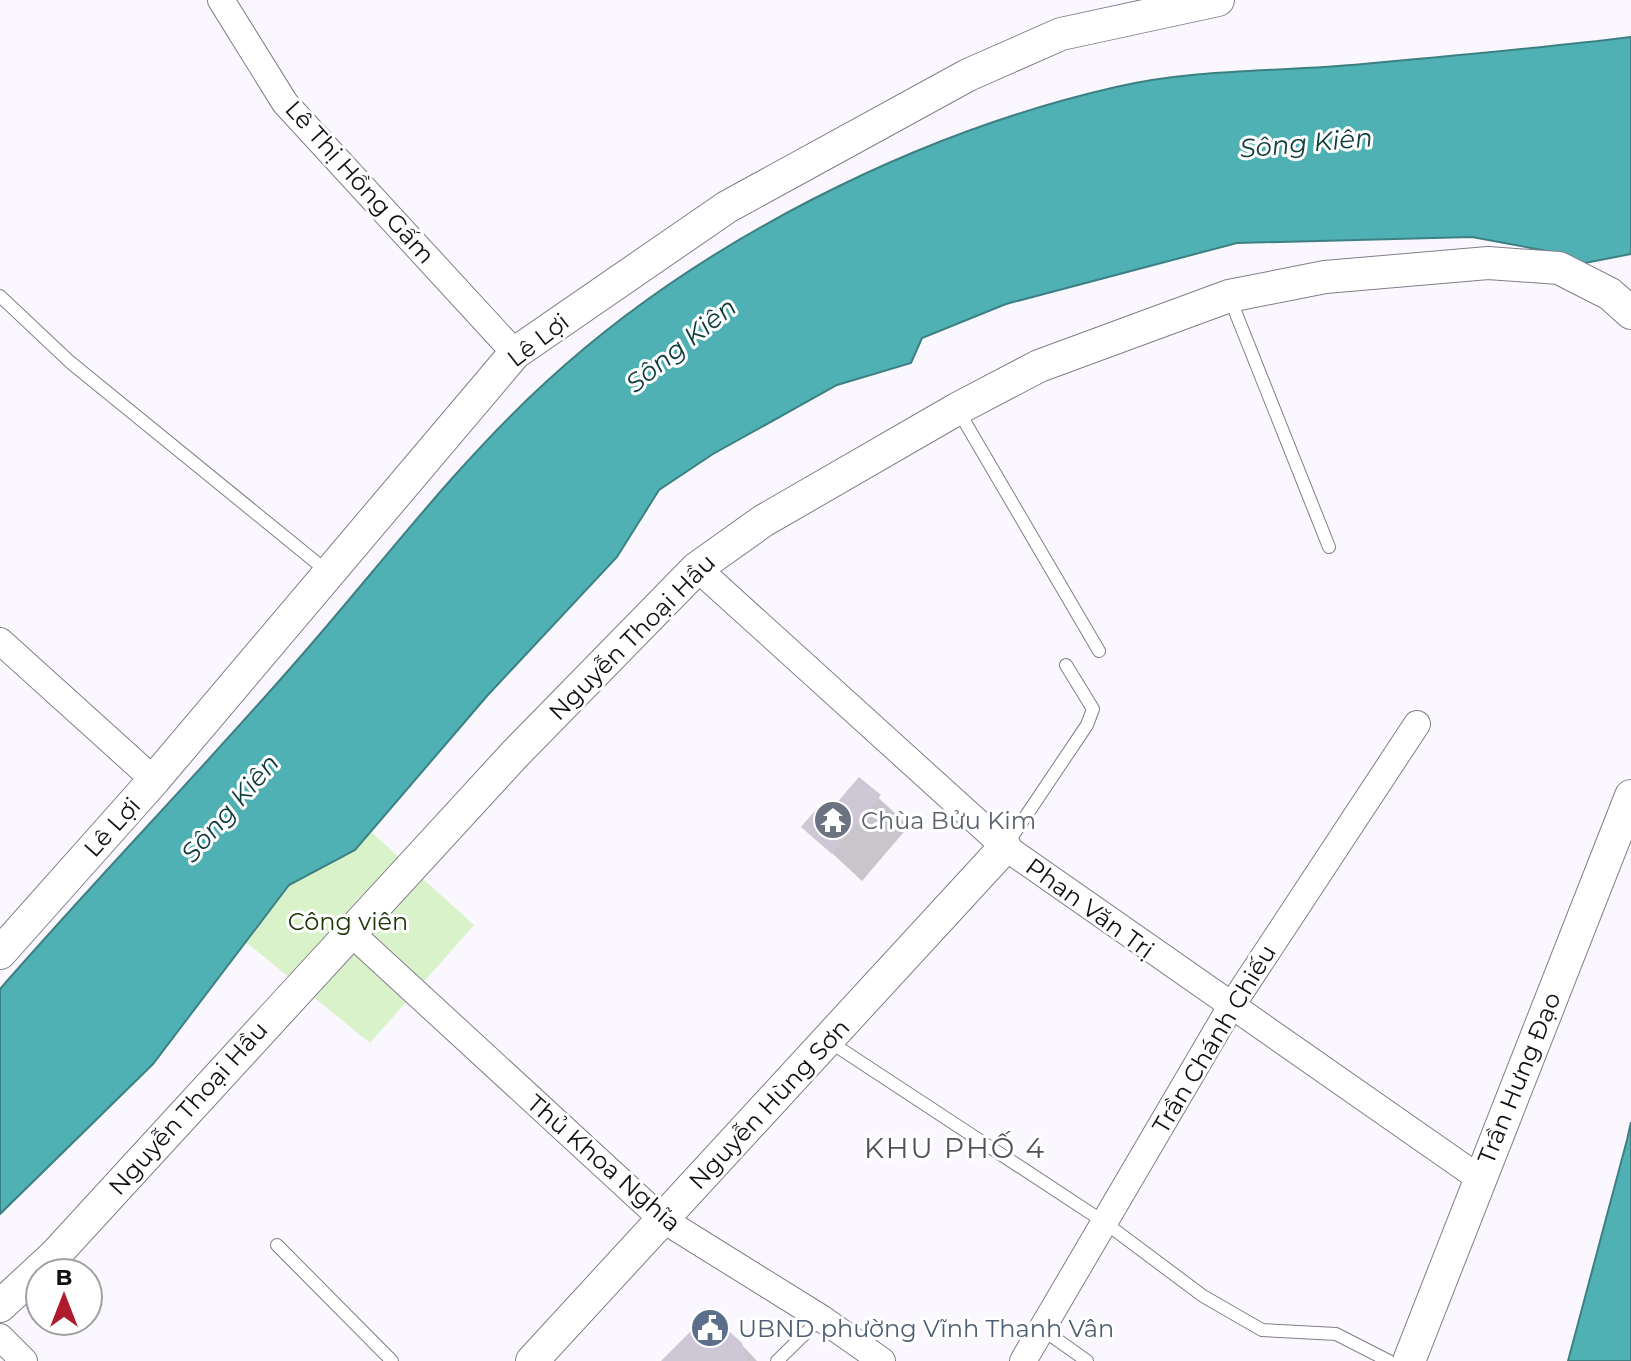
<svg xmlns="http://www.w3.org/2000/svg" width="1631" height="1361" font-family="Montserrat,sans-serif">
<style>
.green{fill:#daf2c9}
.water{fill:#4fb1b3;stroke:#3d8084;stroke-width:2}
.shadow{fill:#0003}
.building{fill:#cdc7d6}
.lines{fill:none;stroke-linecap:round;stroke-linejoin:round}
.service-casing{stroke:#827d8a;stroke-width:14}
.minor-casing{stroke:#827d8a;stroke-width:28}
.tertiary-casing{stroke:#827d8a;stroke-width:34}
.service{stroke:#fff;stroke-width:12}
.minor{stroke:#fff;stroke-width:26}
.tertiary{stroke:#fff;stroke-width:32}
.labels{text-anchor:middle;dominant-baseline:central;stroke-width:6;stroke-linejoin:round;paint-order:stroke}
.street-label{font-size:24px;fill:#120f15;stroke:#fff}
.worship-label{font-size:24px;fill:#5b616d;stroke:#fff;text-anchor:start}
.park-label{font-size:24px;fill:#21360a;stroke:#fff}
.service-label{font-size:24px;fill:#4e5e75;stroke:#fff;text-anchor:start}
.water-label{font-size:26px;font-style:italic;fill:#0f3d3e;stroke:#fff}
.quarter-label{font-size:28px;letter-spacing:2px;fill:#534e5a;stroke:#fff}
</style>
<rect width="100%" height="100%" fill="#faf8fe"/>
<!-- green -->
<polygon class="green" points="336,800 474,925 370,1043 216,918"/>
<!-- water -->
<g class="water">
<path d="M1631,37V254L1580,264L1542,250L1472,237L1237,243L1006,304L922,338L911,363L837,385L713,454L659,490L617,557L487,696L355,850L289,885L153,1064L0,1214V989C96,879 198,774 294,664C377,570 453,467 546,382C698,242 915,133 1116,87C1197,68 1281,72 1363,64C1452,56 1542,48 1631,37Z"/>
<polygon points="1631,1122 1631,1361 1568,1361 1627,1140"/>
</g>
<!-- shadow -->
<g class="shadow">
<polygon points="859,780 909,826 862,881 804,827 828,816"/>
<polygon points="741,1344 757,1361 664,1361"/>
</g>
<!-- building -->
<g class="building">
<polygon points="859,777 881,795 832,854 801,827 819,806 828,813"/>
<polygon points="709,1313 742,1343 747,1361 661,1361"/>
</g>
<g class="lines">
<!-- service casing -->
<g class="service-casing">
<g id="service">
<polyline points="0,296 70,362 328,572"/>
<polyline points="1229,296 1329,547"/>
<polyline points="959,412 1099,651"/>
<polyline points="1005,847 1087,725 1093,709 1066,665"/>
<polyline points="830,1042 1104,1222 1203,1296 1262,1330 1336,1334 1389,1361"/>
<polyline points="277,1245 392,1361"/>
<polyline points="1042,1329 1087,1361"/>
<polyline points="777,1361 821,1318"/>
</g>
</g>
<!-- minor casing -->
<g class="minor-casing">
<g id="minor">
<polyline points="221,0 285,103 515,353"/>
<polyline points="697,568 1005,847 1479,1178"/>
<polyline points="0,641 154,780"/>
<polyline points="350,932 662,1219 821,1318 882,1361"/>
<polyline points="0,1337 24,1361"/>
<polyline points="1023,1361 1230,1008 1417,724"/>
</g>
</g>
<!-- tertiary casing -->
<g class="tertiary-casing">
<g id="tertiary">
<polyline points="0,953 154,780 515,353 727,207 968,75 1061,34 1218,0"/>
<polyline points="0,1306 55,1255 515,754 697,568 763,521 957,409 1039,366 1229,296 1325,277 1488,263 1559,268 1610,294 1631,313"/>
<polyline points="532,1361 1005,847"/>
<polyline points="1409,1361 1631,796"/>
</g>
</g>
<!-- service -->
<use href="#service" class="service"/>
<!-- minor -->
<use href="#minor" class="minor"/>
<!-- tertiary -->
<use href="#tertiary" class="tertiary"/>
</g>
<!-- icons -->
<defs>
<g id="temple-disc" transform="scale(2)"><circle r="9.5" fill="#6b7280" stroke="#fff"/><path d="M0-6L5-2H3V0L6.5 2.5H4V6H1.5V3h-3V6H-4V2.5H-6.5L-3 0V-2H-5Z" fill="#fff"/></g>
<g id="civic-disc" transform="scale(2)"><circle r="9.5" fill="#5c6f8a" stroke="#fff"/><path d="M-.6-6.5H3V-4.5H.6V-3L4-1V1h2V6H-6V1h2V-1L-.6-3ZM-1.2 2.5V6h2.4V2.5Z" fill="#fff"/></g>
</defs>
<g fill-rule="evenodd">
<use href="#temple-disc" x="833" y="820"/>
<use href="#civic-disc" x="710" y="1328"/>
</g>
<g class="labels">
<!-- street labels -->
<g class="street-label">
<text transform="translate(360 182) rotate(48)">Lê Thị Hồng Gấm</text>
<text transform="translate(538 340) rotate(-38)">Lê Lợi</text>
<text transform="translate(632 637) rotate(-45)">Nguyễn Thoại Hầu</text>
<text transform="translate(112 827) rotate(-48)">Lê Lợi</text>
<text transform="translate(1090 908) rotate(36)">Phan Văn Trị</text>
<text transform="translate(1214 1039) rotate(-59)">Trần Chánh Chiếu</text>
<text transform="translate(1519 1078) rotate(-68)">Trần Hưng Đạo</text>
<text transform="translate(769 1104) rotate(-47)">Nguyễn Hùng Sơn</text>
<text transform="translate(188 1108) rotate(-48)">Nguyễn Thoại Hầu</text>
<text transform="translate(604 1163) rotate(41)">Thủ Khoa Nghĩa</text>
</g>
<!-- worship labels -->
<g class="worship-label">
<text x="861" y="820">Chùa Bửu Kim</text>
</g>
<!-- park labels -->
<g class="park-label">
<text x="348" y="921">Công viên</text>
</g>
<!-- service labels -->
<g class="service-label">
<text x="738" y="1328">UBND phường Vĩnh Thanh Vân</text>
</g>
<!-- water labels -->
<g class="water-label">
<text transform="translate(1306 143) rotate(-5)">Sông Kiên</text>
<text transform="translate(681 345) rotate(-39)">Sông Kiên</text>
<text transform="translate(230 808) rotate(-49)">Sông Kiên</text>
</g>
<!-- quarter labels -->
<g class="quarter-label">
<text x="955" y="1148">KHU PHỐ 4</text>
</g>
</g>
<!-- north arrow -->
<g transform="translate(64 1297)"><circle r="38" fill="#ffffff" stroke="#a09fa1" stroke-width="2"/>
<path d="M0-6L14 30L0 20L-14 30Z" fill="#af1b2c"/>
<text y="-12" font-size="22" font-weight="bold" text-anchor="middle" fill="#120f15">B</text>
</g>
</svg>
